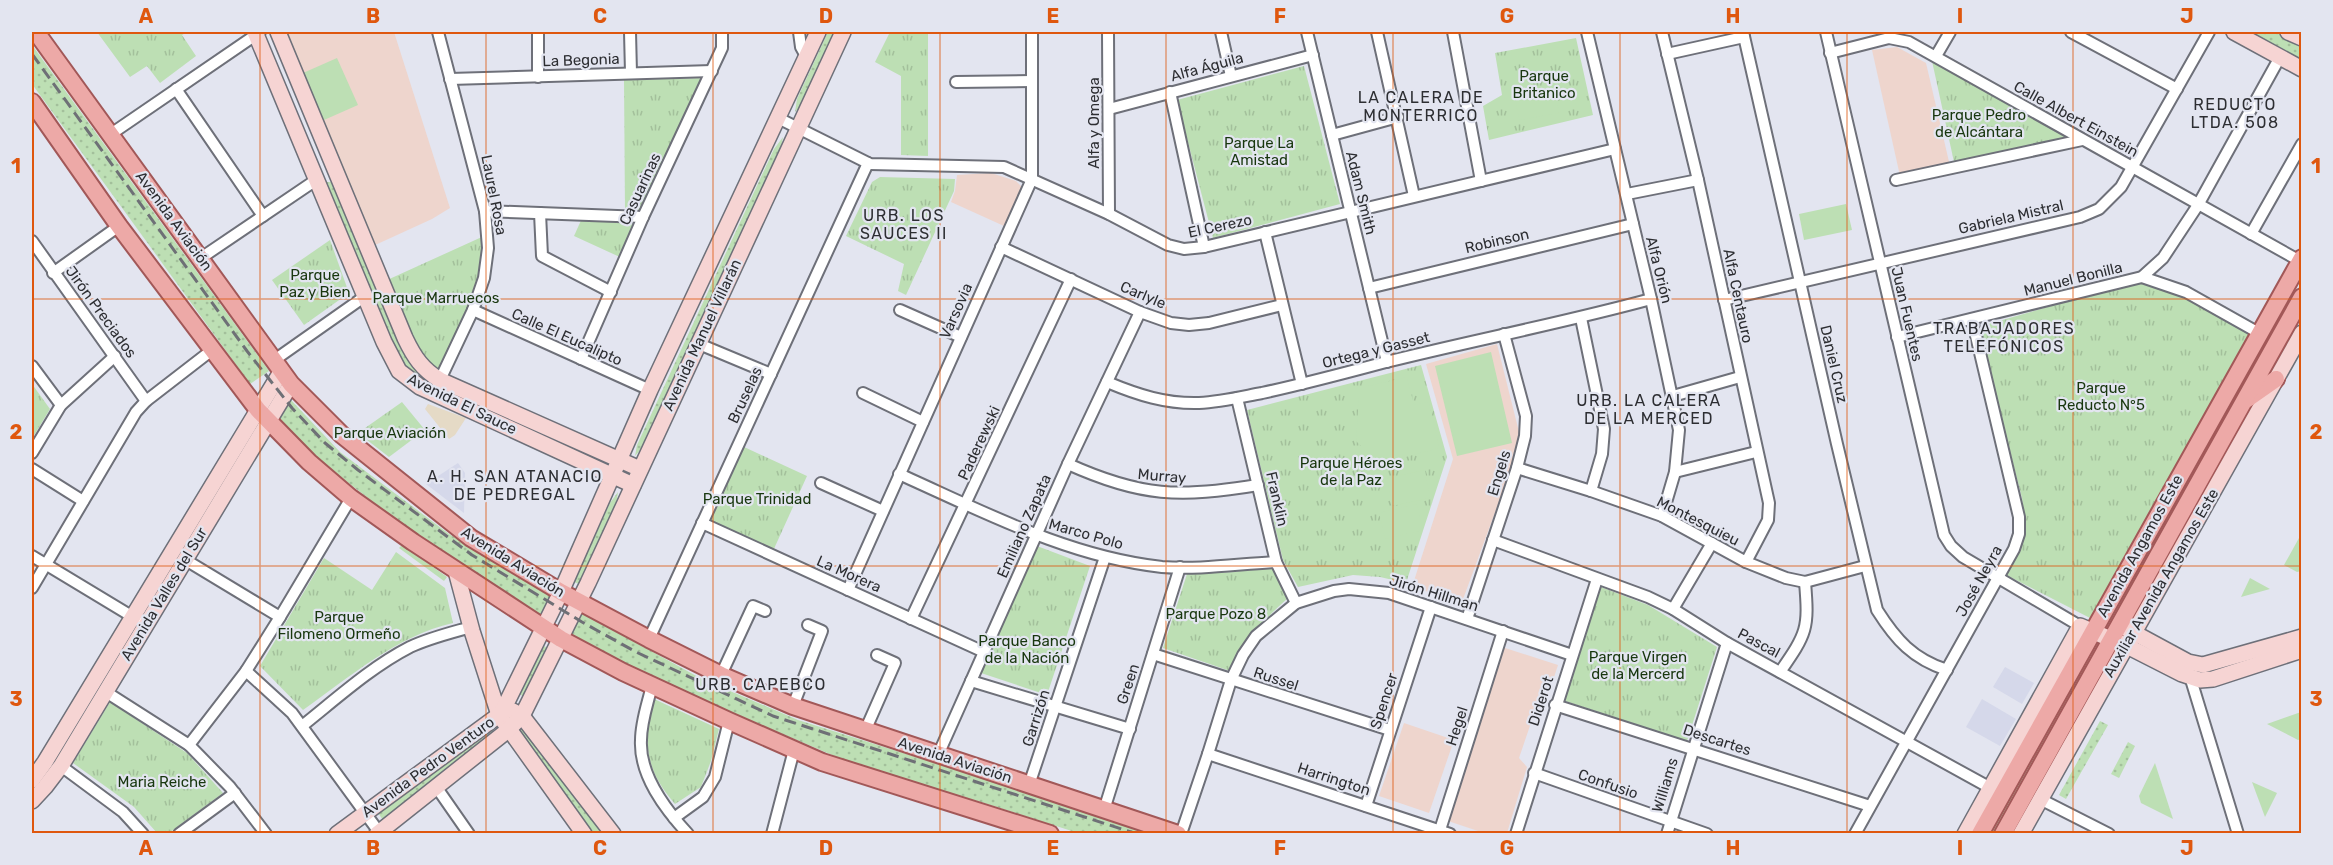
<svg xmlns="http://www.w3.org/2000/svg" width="2333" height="865" font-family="Rubik,sans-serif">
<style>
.built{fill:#d5d8ea}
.education{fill:#eed5cd}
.medical{fill:#e5dac6}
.grass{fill:url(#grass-dots)}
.park{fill:url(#park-tufts)}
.garden{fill:#bddfb4}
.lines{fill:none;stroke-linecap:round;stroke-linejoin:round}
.street-casing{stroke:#6e7079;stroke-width:14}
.secondary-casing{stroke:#6e7079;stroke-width:18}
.primary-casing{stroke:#a25858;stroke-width:20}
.street{stroke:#fff;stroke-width:10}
.secondary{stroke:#f6d4d3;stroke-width:15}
.primary{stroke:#eda9a7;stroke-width:16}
.rail{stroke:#6e7076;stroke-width:3;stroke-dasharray:12 6;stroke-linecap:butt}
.grid{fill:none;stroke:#df570e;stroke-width:1.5;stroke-opacity:0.55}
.labels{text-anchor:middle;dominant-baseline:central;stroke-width:4.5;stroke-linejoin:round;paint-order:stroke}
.street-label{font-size:15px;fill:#2d2e32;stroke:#e3e5f0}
.park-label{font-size:15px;fill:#18370e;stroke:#e3e5f0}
.neighbourhood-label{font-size:16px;letter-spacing:1.5px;fill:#2d2e32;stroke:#e3e5f0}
.neatline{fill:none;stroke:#df570e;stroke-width:2}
.grid-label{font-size:20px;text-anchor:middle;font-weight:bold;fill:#df570e}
</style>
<defs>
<pattern id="grass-dots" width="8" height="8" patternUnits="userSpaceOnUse" patternTransform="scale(1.5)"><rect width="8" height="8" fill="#bddfb4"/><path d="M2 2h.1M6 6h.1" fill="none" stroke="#a3c09b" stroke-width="1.8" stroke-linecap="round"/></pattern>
<pattern id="park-tufts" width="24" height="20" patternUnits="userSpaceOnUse" patternTransform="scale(1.5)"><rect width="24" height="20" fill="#bddfb4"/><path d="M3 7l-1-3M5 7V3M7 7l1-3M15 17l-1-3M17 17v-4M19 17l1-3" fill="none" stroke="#a3c09b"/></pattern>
</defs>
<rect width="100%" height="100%" fill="#e3e5f0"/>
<!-- built -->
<g class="built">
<polygon points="458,463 465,473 464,513 426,484"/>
<polygon points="2005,667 2034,683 2022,704 1993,687"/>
<polygon points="1982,699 2016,719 2000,746 1966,727"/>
</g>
<!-- education -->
<g class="education">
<polygon points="283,32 394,32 450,208 432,219 373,246"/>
<polygon points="1897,47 1926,63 1950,166 1900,176 1872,50"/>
<polygon points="991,173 1016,181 1022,187 1004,226 951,202 955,191 957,175"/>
<polygon points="1497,344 1519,432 1511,469 1462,602 1412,587 1453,459 1426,364"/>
<polygon points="1502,647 1558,665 1542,714 1533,717 1519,758 1527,767 1507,833 1484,833 1448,821"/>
<polygon points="1404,723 1454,740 1429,813 1379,796"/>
</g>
<!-- medical -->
<polygon class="medical" points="428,404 466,418 455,435 449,439 425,409"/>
<!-- grass -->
<g class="grass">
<polygon points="828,32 837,32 804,102 795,112 797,99"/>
<polygon points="2245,32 2277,32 2301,44 2301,63"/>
<polygon points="32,45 269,371 250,384 32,84"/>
<polygon points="783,137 780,152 643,447 635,456 637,445 774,149"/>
<polygon points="324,182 332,182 406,354 421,374 416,374 404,370"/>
<polygon points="290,399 340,452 449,534 552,596 540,616 398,521 325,465 277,421"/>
<polygon points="618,492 616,505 579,584 574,582 610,503"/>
<polygon points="582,613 700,678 798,720 1158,833 1078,833 984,803 858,766 660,682 570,633"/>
<polygon points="544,646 551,650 526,698 519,694"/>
<polygon points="2083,659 2092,664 1995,833 1985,834"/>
<polygon points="2100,721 2108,725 2066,799 2059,795"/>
<polygon points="525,725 608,833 594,833 521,737 520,729"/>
<polygon points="492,729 495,733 383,820 378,813"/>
<polygon points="2128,742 2135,746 2119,778 2111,774"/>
</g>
<!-- park -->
<g class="park">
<polygon points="97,32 187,32 182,35 196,56 160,83 147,66 130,77"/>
<polygon points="890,32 928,32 928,156 901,155 901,76 875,62"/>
<polygon points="1576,38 1593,115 1489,140 1483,106 1502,95 1495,53"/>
<polygon points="1932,61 2070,138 1954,162"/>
<polygon points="1304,66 1340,204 1213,238 1177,100"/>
<polygon points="704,78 642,211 625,211 624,80"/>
<polygon points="880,177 955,179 954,191 906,295 898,291 904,264 846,236 872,182"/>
<polygon points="583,216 638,220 622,258 574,236"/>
<path d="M484,236C485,283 463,325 443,367L438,370C411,349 399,311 385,281Z"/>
<polygon points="330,240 349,293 304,325 272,280"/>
<path d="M2136,282C2181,290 2214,311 2253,332L2090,618L2006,575C2023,544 2026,534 2022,498L1978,327Z"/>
<polygon points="1421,365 1447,457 1406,583 1380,577 1353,575 1298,587 1283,560 1247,410"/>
<polygon points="32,384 50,409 32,439"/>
<polygon points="402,402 425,430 389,457 358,433"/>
<polygon points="742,446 807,476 773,551 708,521"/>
<polygon points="1037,546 1090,566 1047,695 981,673"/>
<path d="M396,552L445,588L453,623C396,636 350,677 303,710L260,666L324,558L372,590Z"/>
<path d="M1271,563L1287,599C1262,620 1246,644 1230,671L1163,648L1187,574L1235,572Z"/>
<polygon points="1601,587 1648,605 1717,647 1687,741 1565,701"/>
<path d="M654,699L719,729L711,761L701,787L675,804C645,770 642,741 654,699Z"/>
<polygon points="110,702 187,753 223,793 169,833 157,833 134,807 73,763"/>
</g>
<!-- garden -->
<g class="garden">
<polygon points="337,58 358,105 324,120 303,73"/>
<polygon points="1554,85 1559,113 1519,120 1514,92"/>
<polygon points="1846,204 1852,230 1804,240 1799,214"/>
<polygon points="1491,352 1512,443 1457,456 1435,366"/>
<polygon points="1407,377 1414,405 1429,402 1439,448 1391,461 1384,469 1374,470 1368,453 1356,441 1359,396 1368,386"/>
<polygon points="1425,470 1430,498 1392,506 1387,478"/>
<polygon points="1417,504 1423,530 1385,539 1379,513"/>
<polygon points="2299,538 2301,546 2301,571 2297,572 2284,565"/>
<polygon points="402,545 447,577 444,581 399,548"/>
<polygon points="2250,578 2270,589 2241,597"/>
<polygon points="2301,712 2301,739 2298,740 2267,724"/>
<polygon points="2155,763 2173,819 2141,803 2139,796"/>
<polygon points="2252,782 2277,793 2265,817"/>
</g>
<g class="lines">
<!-- street casing -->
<g class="street-casing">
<g id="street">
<polyline points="538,32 538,77"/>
<polyline points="630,32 631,73"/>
<polyline points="799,32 801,47 806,56"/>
<polyline points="1108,32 1109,214"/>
<polyline points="1221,32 1231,76"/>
<polyline points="1307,32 1387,362"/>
<polyline points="1377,32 1414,196"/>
<polyline points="1453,32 1481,181"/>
<polyline points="1587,32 1651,299 1679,430 1675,472 1662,516"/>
<polyline points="1662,32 1698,180 1769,503 1768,520 1746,562"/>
<path d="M1743,32L1837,444L1877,610C1896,640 1913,659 1947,670"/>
<polyline points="1826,32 1944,535 1951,546 1963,557 2080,626"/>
<polyline points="2071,32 2177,89"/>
<polyline points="1830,53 1889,38 1909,42 2300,261"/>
<polyline points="1667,54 1744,37"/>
<polyline points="1936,56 1950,32"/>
<polyline points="450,79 712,71"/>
<polyline points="956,82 1032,81"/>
<polyline points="176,89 263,216"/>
<polyline points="1170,92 1204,247"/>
<polyline points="1109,109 1313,55"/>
<polyline points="778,118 870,164 1004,167 1109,214 1168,245 1184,249 1204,247 1615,149"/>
<polyline points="111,134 260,32"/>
<polyline points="1332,135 1398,117"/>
<polyline points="1896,180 2082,140"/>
<polyline points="1627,194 1698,180"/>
<polyline points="485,211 643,217"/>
<polyline points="540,213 542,256 611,292"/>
<polyline points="1265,232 1302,384"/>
<polyline points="2251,234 2302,144"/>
<polyline points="32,241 146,401"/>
<polyline points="1001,247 1140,312 1171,323 1189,325 1209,323 1282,305"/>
<polyline points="201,258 316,180"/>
<polyline points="53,273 119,226"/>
<polyline points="2142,277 2186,292 2259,333"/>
<polyline points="1369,288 1633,224"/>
<polyline points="1724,300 2080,217 2099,209 2121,187 2209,32"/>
<polyline points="473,310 650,390"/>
<polyline points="900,310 961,337"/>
<polyline points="1581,318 1604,429 1602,454 1591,491"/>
<polyline points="1897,337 2142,277 2163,258 2198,205 2280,57"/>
<polyline points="699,344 771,374"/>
<polyline points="581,359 643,217 722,48 722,32"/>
<polyline points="273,361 364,297"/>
<polyline points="32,366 61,405"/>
<path d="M1107,382C1138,395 1166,404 1199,403C1221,402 1241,397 1262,393C1304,384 1345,373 1386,362C1474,340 1563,323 1651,299"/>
<polyline points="438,384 473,310 484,278 488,248 485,211 438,32"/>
<polyline points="863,393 923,422"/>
<polyline points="1673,396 1740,377"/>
<polyline points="1237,398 1276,562 1296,603"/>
<polyline points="32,453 61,405 115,356"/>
<path d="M1068,464C1141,497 1180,498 1258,485"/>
<polyline points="1517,468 1591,491 1662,516 1746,562 1786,578 1805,582 1865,566"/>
<polyline points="32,469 83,501"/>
<polyline points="1675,472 1756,452"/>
<path d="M899,474C984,512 1069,557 1162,567C1199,570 1238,564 1276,562"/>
<polyline points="821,483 883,511"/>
<polyline points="702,523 984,652"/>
<polyline points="1493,540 1648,597 1673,609 1727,643 1996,791"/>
<polyline points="32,556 138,620"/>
<polyline points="184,559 280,617"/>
<polyline points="32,588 136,412 146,401 212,350"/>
<polyline points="848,590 1032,179 1032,32"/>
<polyline points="1673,609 1712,543"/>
<polyline points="911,619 1071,279"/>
<polyline points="1467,619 1517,468 1525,436 1526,416 1504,334"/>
<polyline points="649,639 868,163"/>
<polyline points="1153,654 1390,730"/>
<polyline points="246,671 292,713 379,832"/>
<path d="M1780,672C1807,633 1809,629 1805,582"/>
<polyline points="2189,673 2238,834"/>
<polyline points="721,675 753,606 765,611"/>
<polyline points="971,681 1130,729"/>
<path d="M652,685C648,703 641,721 641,740C639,775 665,809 688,834"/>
<polyline points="106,692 189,745 230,787 266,834"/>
<polyline points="1555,705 1870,806"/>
<polyline points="793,706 822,631 808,625"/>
<path d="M302,726C336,699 371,667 410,647C429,638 450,633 471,627"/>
<polyline points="865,731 895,663 877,655"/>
<polyline points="189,745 246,671 280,617 351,498"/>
<polyline points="1208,754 1450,834"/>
<polyline points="938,755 1068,464 1140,312"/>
<polyline points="61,766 123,812 143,834"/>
<polyline points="1534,773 1707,834"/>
<polyline points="1029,785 1105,557"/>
<polyline points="437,788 469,834"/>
<polyline points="2040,799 2109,834"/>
<polyline points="1366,806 1431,607"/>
<polyline points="1104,810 1180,567"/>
<polyline points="674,818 703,797 715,777 729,721"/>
<polyline points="1440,830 1503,631"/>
<polyline points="179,834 235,793"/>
<polyline points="772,834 794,750"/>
<polyline points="1181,834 1208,754 1231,680 1243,655 1256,636 1296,603 1334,591 1349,589 1389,593 1572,655"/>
<polyline points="1516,834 1597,579"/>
<polyline points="1667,834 1727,643"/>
<polyline points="1855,834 2014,549 2019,534 2019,517 1972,319"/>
</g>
</g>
<!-- secondary casing -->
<g class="secondary-casing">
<g id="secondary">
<polyline points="255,32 384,342 399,371 420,387 633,485"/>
<path d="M278,32L405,338C414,357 422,369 440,380L640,469"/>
<polyline points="2234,32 2302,69"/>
<polyline points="2288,32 2302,38"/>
<polyline points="456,571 472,631 499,715 584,834"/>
<polyline points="2127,629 2188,662 2203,665 2302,637"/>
<polyline points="513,711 522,716 613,834"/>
<polyline points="32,780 45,762 281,372"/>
<polyline points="32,801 45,787 61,766 291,384"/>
<polyline points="337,834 499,715 505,706 561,592 650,390 818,32"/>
<polyline points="377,834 508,730 522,716 588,583 843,32"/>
<polyline points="1965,834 2080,626 2127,646 2182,674 2200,680 2213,679 2302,650"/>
<polyline points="2021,834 2302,333"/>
</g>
</g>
<!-- primary casing -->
<g class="primary-casing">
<g id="primary">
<polyline points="36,32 291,384 342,435 471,538 561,592 649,639 721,675 793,706 1178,834"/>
<polyline points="32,102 119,226 258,410 309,462 351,498 413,542 561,639 623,672 729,721 822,762 1050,834"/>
<polyline points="2246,400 2276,379"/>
<polyline points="1980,834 2302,258"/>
<polyline points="2003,834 2302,297"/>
</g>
</g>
<!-- street -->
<use href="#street" class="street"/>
<!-- secondary -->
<use href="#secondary" class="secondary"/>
<!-- primary -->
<use href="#primary" class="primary"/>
<!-- rail -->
<polyline class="rail" points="32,54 247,351 292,408 325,443 358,470 472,555 582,622 636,652 773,716 1137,834"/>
</g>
<!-- grid -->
<path class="grid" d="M260,32V834M486,32V834M713,32V834M940,32V834M1166,32V834M1393,32V834M1620,32V834M1847,32V834M2073,32V834M32,299H2302M32,566H2302"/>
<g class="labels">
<!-- street labels -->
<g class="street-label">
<text transform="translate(581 60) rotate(-2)">La Begonia</text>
<text transform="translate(1207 67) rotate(-15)">Alfa Águila</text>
<text transform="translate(2076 119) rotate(29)">Calle Albert Einstein</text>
<text transform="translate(1094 123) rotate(-90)">Alfa y Omega</text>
<text transform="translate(640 189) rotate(-65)">Casuarinas</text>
<text transform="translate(1361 193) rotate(76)">Adam Smith</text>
<text transform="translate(494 195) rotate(79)">Laurel Rosa</text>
<text transform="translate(2011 217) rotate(-13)">Gabriela Mistral</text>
<text transform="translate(174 221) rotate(54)">Avenida Aviación</text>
<text transform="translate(1220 226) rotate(-12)">El Cerezo</text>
<text transform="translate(1497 241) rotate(-13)">Robinson</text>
<text transform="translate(1659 270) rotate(76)">Alfa Orión</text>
<text transform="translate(2073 279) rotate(-14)">Manuel Bonilla</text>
<text transform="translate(1143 295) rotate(23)">Carlyle</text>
<text transform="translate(1738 296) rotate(78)">Alfa Centauro</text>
<text transform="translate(956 311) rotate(-66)">Varsovia</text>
<text transform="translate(101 312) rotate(54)">Jirón Preciados</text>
<text transform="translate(1907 314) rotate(77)">Juan Fuentes</text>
<text transform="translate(702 335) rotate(-65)">Avenida Manuel Villarán</text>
<text transform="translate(567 337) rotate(24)">Calle El Eucalipto</text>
<text transform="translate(1376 350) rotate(-14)">Ortega y Gasset</text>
<text transform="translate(1834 364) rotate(77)">Daniel Cruz</text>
<text transform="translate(745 395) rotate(-65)">Bruselas</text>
<text transform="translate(462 404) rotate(26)">Avenida El Sauce</text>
<text transform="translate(979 443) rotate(-65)">Paderewski</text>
<text transform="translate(1499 473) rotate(-73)">Engels</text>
<text transform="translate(1162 476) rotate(5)">Murray</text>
<text transform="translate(1277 499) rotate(77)">Franklin</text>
<text transform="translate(1698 521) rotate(27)">Montesquieu</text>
<text transform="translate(1024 526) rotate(-66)">Emiliano Zapata</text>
<text transform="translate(1086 534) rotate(16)">Marco Polo</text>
<text transform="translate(2140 546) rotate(-61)">Avenida Angamos Este</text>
<text transform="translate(513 562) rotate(32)">Avenida Aviación</text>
<text transform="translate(849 574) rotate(24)">La Morera</text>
<text transform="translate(1979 581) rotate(-61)">José Neyra</text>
<text transform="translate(2161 583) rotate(-60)">Auxiliar Avenida Angamos Este</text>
<text transform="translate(1434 593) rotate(17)">Jirón Hillman</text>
<text transform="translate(164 594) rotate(-59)">Avenida Valles del Sur</text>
<text transform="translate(1759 643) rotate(28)">Pascal</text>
<text transform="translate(1276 679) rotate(18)">Russel</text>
<text transform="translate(1128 684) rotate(-72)">Green</text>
<text transform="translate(1384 701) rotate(-72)">Spencer</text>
<text transform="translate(1541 701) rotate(-72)">Diderot</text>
<text transform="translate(1036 718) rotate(-72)">Garrizón</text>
<text transform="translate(1457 726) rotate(-72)">Hegel</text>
<text transform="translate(1717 740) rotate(18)">Descartes</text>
<text transform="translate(955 760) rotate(18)">Avenida Aviación</text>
<text transform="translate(428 767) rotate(-36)">Avenida Pedro Venturo</text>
<text transform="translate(1334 779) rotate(18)">Harrington</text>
<text transform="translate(1608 784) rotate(19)">Confusio</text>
<text transform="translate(1665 785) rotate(-73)">Williams</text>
</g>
<!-- park labels -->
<g class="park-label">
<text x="1544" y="76">Parque<tspan x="1544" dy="17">Britanico</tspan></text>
<text x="1979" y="115">Parque Pedro<tspan x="1979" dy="17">de Alcántara</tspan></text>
<text x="1259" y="143">Parque La<tspan x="1259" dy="17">Amistad</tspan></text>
<text x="315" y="275">Parque<tspan x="315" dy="17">Paz y Bien</tspan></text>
<text x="436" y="298">Parque Marruecos</text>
<text x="2101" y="388">Parque<tspan x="2101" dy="17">Reducto N°5</tspan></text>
<text x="390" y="433">Parque Aviación</text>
<text x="1351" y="463">Parque Héroes<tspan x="1351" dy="17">de la Paz</tspan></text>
<text x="757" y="499">Parque Trinidad</text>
<text x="1216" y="614">Parque Pozo 8</text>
<text x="339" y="617">Parque<tspan x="339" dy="17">Filomeno Ormeño</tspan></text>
<text x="1027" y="641">Parque Banco<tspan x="1027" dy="17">de la Nación</tspan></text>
<text x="1638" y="657">Parque Virgen<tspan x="1638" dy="17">de la Mercerd</tspan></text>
<text x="162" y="782">Maria Reiche</text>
</g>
<!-- neighbourhood labels -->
<g class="neighbourhood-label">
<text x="1421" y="97">LA CALERA DE<tspan x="1421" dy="18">MONTERRICO</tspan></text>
<text x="2235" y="104">REDUCTO<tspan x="2235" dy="18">LTDA. 508</tspan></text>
<text x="904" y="215">URB. LOS<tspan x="904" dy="18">SAUCES II</tspan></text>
<text x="2004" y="328">TRABAJADORES<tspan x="2004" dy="18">TELEFÓNICOS</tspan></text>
<text x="1649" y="400">URB. LA CALERA<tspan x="1649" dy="18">DE LA MERCED</tspan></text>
<text x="515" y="476">A. H. SAN ATANACIO<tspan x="515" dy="18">DE PEDREGAL</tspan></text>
<text x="761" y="684">URB. CAPEBCO</text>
</g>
</g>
<!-- border -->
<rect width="2333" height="865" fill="none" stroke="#e3e5f0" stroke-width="66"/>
<rect x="33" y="33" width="2267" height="799" class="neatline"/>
<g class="grid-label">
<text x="146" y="23">A</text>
<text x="373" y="23">B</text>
<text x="600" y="23">C</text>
<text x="826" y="23">D</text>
<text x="1053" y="23">E</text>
<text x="1280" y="23">F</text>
<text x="1507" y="23">G</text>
<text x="1733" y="23">H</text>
<text x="1960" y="23">I</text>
<text x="2187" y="23">J</text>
<text x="16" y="173">1</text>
<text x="2316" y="173">1</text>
<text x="16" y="439">2</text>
<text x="2316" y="439">2</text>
<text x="16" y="706">3</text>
<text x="2316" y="706">3</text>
<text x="146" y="855">A</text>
<text x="373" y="855">B</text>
<text x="600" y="855">C</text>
<text x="826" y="855">D</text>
<text x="1053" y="855">E</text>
<text x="1280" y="855">F</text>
<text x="1507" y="855">G</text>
<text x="1733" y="855">H</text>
<text x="1960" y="855">I</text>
<text x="2187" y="855">J</text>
</g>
</svg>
